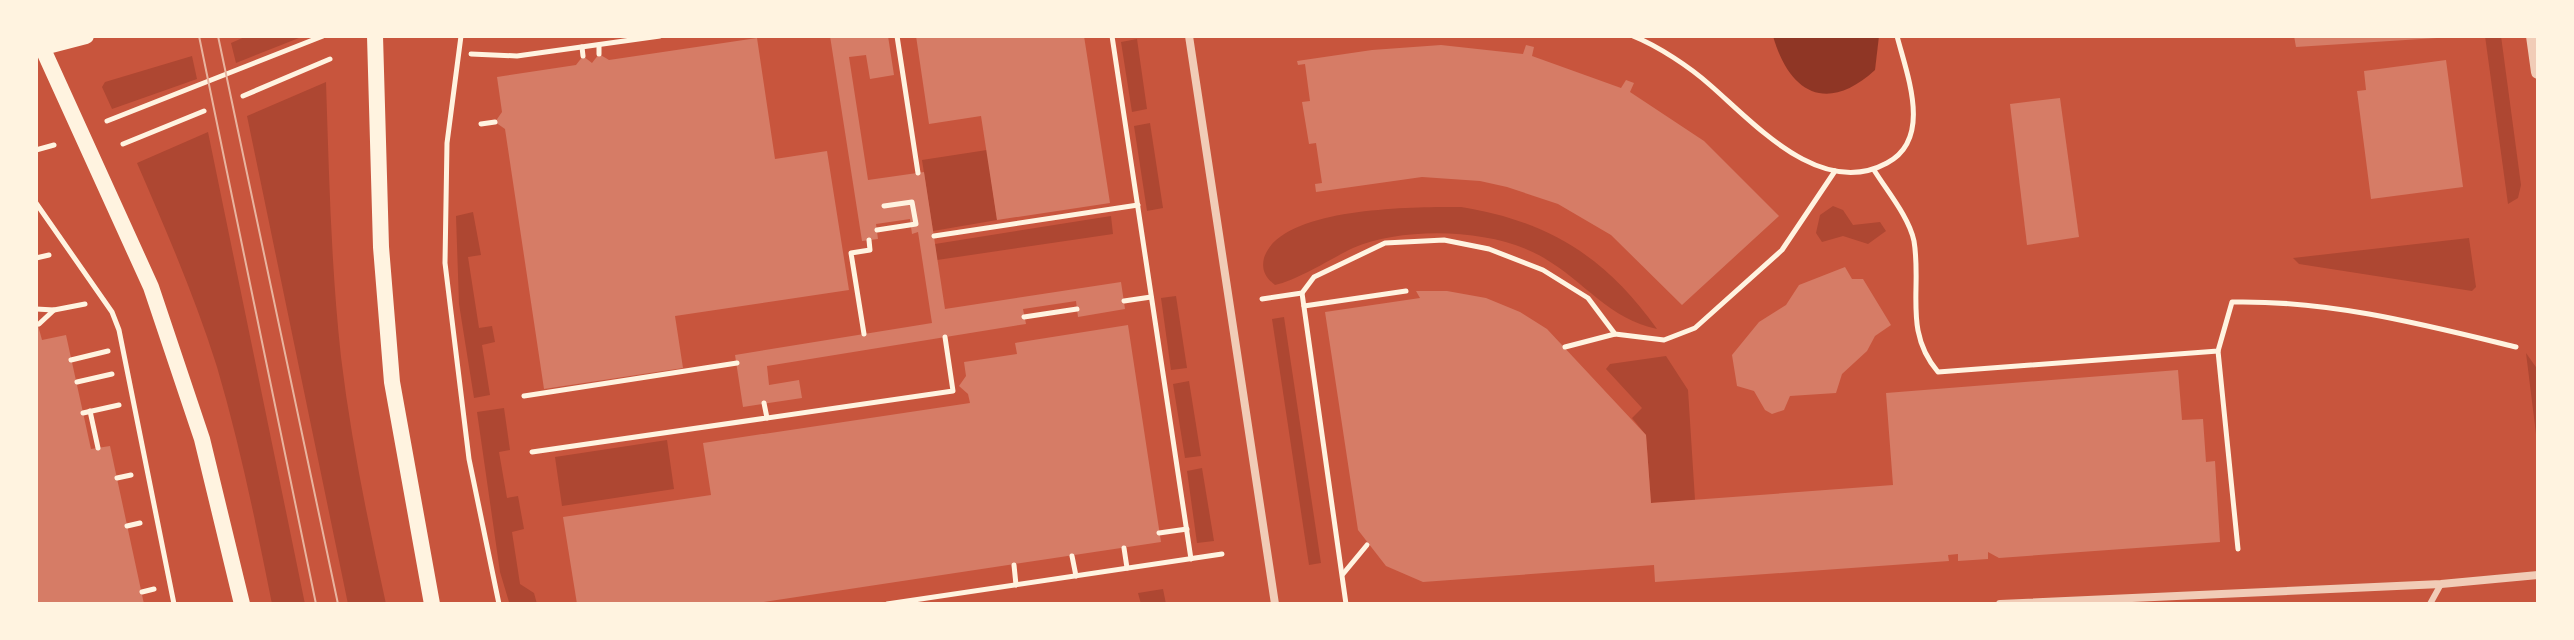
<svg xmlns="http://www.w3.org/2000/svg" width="2574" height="640" font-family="'Crimson Pro',serif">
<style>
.green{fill:#ae4732}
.water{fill:#8f3625}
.building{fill:#d67c66}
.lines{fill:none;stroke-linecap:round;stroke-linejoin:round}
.path{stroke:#fff3e0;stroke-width:5}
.service{stroke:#f1ccb7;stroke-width:6}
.minor{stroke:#f1ccb7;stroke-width:8}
.tertiary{stroke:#f1ccb7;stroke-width:14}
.secondary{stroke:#fff3e0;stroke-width:16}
.tram{stroke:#e9b49f;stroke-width:2}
</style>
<rect width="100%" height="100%" fill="#c8553d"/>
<!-- green -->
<g class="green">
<polygon points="247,36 304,36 236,63 231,43"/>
<polygon points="2485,36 2501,36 2521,185 2518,198 2508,204"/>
<polygon points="1137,39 1147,109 1132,112 1121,42"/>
<polygon points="192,56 197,79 112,109 102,87 105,82"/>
<path d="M326,82C329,174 331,266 341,357C351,440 368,522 386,604H348L247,116Z"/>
<polygon points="1150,123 1163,208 1147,211 1134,126"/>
<path d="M208,132L305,604H272C256,524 240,445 217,367C195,297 166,230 137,163Z"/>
<polygon points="987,150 997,220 933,231 922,160"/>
<polygon points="1833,206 1843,210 1853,225 1880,222 1886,231 1868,244 1843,236 1822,242 1816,233 1820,215"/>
<path d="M1461,207C1548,221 1606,257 1657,329C1609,319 1585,282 1544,258C1495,228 1404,226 1353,248C1330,259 1298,280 1275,285C1266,278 1261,270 1264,258C1280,206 1417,207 1461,207Z"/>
<polygon points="473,212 481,255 468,257 479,328 492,326 495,342 482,345 490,395 474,398 459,304 456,216"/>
<polygon points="1111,216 1113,234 937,260 935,244"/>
<polygon points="2469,238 2476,287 2472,291 2299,264 2293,258"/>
<polygon points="1176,296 1187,368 1171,370 1161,298"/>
<polygon points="1284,317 1321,563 1309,565 1272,319"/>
<polygon points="2526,353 2538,370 2538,450"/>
<polygon points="1666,356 1688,390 1695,500 1651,503 1646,435 1632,418 1642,408 1606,369 1610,364"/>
<polygon points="1189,381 1201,456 1185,458 1173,384"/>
<polygon points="504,408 510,450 499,452 507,498 518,496 524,529 512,532 520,584 534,593 537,604 509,602 500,572 477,412"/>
<polygon points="667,440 674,489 562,506 555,457"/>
<polygon points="1202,468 1214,541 1197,543 1187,471"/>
<polygon points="1163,589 1166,604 1141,604 1138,593"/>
</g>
<!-- water -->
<path class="water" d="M1773,36H1879L1875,70C1828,113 1790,95 1773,36Z"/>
<!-- building -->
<g class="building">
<polygon points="830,36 888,36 894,75 870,79 866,55 849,57 868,180 924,172 945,309 1121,282 1125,309 1078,317 1076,301 1023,309 1026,324 767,366 769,385 799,380 802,398 743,407 735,355 932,323 918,232 912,234 910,219 876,224 878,239 862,241"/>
<polygon points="916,36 1084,36 1110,203 997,220 981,116 929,124"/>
<polygon points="2294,36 2437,36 2437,38 2296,47"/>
<polygon points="757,38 775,159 827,151 849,290 675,316 683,368 544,389 505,129 495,122 502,112 497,77 576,65 583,56 592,63 599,54 609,60"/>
<polygon points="1441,45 1523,54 1526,45 1534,47 1532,56 1621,88 1626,80 1634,83 1630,92 1704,141 1779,216 1682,305 1611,235 1558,204 1507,187 1480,181 1422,177 1316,192 1315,184 1322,183 1316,143 1309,144 1302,102 1310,101 1305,64 1298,65 1297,61 1372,50"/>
<polygon points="2446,60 2463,187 2371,199 2357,91 2366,90 2364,71"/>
<polygon points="2060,98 2079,237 2027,245 2010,104"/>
<polygon points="1845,267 1852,279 1863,279 1891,325 1875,336 1867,351 1842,374 1836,393 1790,396 1784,410 1772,414 1765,410 1754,391 1737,386 1732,355 1759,322 1786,305 1799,285"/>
<polygon points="1416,291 1447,291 1486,298 1520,312 1547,329 1646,435 1651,503 1893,485 1886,393 2178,370 2182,420 2203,419 2206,462 2215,461 2220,542 1999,558 1988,552 1988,559 1958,561 1958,554 1948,555 1949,561 1655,582 1654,565 1423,582 1386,566 1358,530 1325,312 1420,298"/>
<polygon points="36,318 42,340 66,335 91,449 110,446 144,604 36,604"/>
<polygon points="1128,325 1161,542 750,604 577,604 563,517 711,495 703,443 970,403 968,394 959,386 966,376 964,362 1017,354 1015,343"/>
</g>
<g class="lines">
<!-- path -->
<g class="path">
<polyline points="461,36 447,143 445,263 469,459 499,604"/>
<polyline points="897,36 918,173"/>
<polyline points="1112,36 1191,559"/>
<path d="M1633,36C1658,46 1690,67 1710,85C1755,124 1821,199 1887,163C1933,139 1907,75 1897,36"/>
<polyline points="599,45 599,54"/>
<polyline points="582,47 583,56"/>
<polyline points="471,54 517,56 660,36"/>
<polyline points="243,96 330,59"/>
<polyline points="107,121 323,36"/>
<polyline points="481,124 495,122"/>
<polyline points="123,144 204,111"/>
<polyline points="36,150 54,145"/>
<path d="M1874,170C1887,191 1909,217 1914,241C1922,289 1903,331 1938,372L2218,351L2232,302C2329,300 2422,324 2516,347"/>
<polyline points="36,203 112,312 119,330 174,604"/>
<polyline points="877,230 916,224 912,202 884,206"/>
<polyline points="934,236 1138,205"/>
<polyline points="36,258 49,255"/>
<polyline points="1302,293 1346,604"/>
<polyline points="1262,299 1302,293 1314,277 1385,243 1444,240 1489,249 1543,270 1588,298 1615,334 1664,340 1695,328 1782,250 1835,171"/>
<polyline points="1124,301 1151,297"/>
<polyline points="1304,306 1406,291"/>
<polyline points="36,309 54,310 39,324"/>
<polyline points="54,310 85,304"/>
<polyline points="1024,317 1077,309"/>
<polyline points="864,334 851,253 870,250 869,240"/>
<polyline points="1565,347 1615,334"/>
<polyline points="2218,351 2238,549"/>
<polyline points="71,360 108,351"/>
<polyline points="77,382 112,374"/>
<polyline points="524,396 737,363"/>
<polyline points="764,403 767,418"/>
<polyline points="90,411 98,448"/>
<polyline points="83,413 119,405"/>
<polyline points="532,452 953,391 945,337"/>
<polyline points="117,478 131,475"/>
<polyline points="127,526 140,523"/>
<polyline points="1159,533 1187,529"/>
<polyline points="1124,548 1127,568"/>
<polyline points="1072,556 1076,576"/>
<polyline points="1014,565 1016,585"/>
<polyline points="1343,574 1367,545"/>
<polyline points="142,592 154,589"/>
<polyline points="887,604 1222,554"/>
</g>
<!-- service -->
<polyline class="service" points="2430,604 2441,584"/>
<!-- minor -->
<g class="minor">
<polyline points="1189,36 1275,604"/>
<polyline points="2000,604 2441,584 2538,575"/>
</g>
<!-- tertiary -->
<polyline class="tertiary" points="2533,36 2538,72"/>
<!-- secondary -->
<g class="secondary">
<polyline points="37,36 151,287 202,439 242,604"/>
<polyline points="375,36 381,247 392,382 432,604"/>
<polyline points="36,49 86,36"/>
</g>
<!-- tram -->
<g class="tram">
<polyline points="199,36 316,604"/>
<polyline points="218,36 338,604"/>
</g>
</g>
<!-- border -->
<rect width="2574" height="640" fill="none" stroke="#fff3e0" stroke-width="76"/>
</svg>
